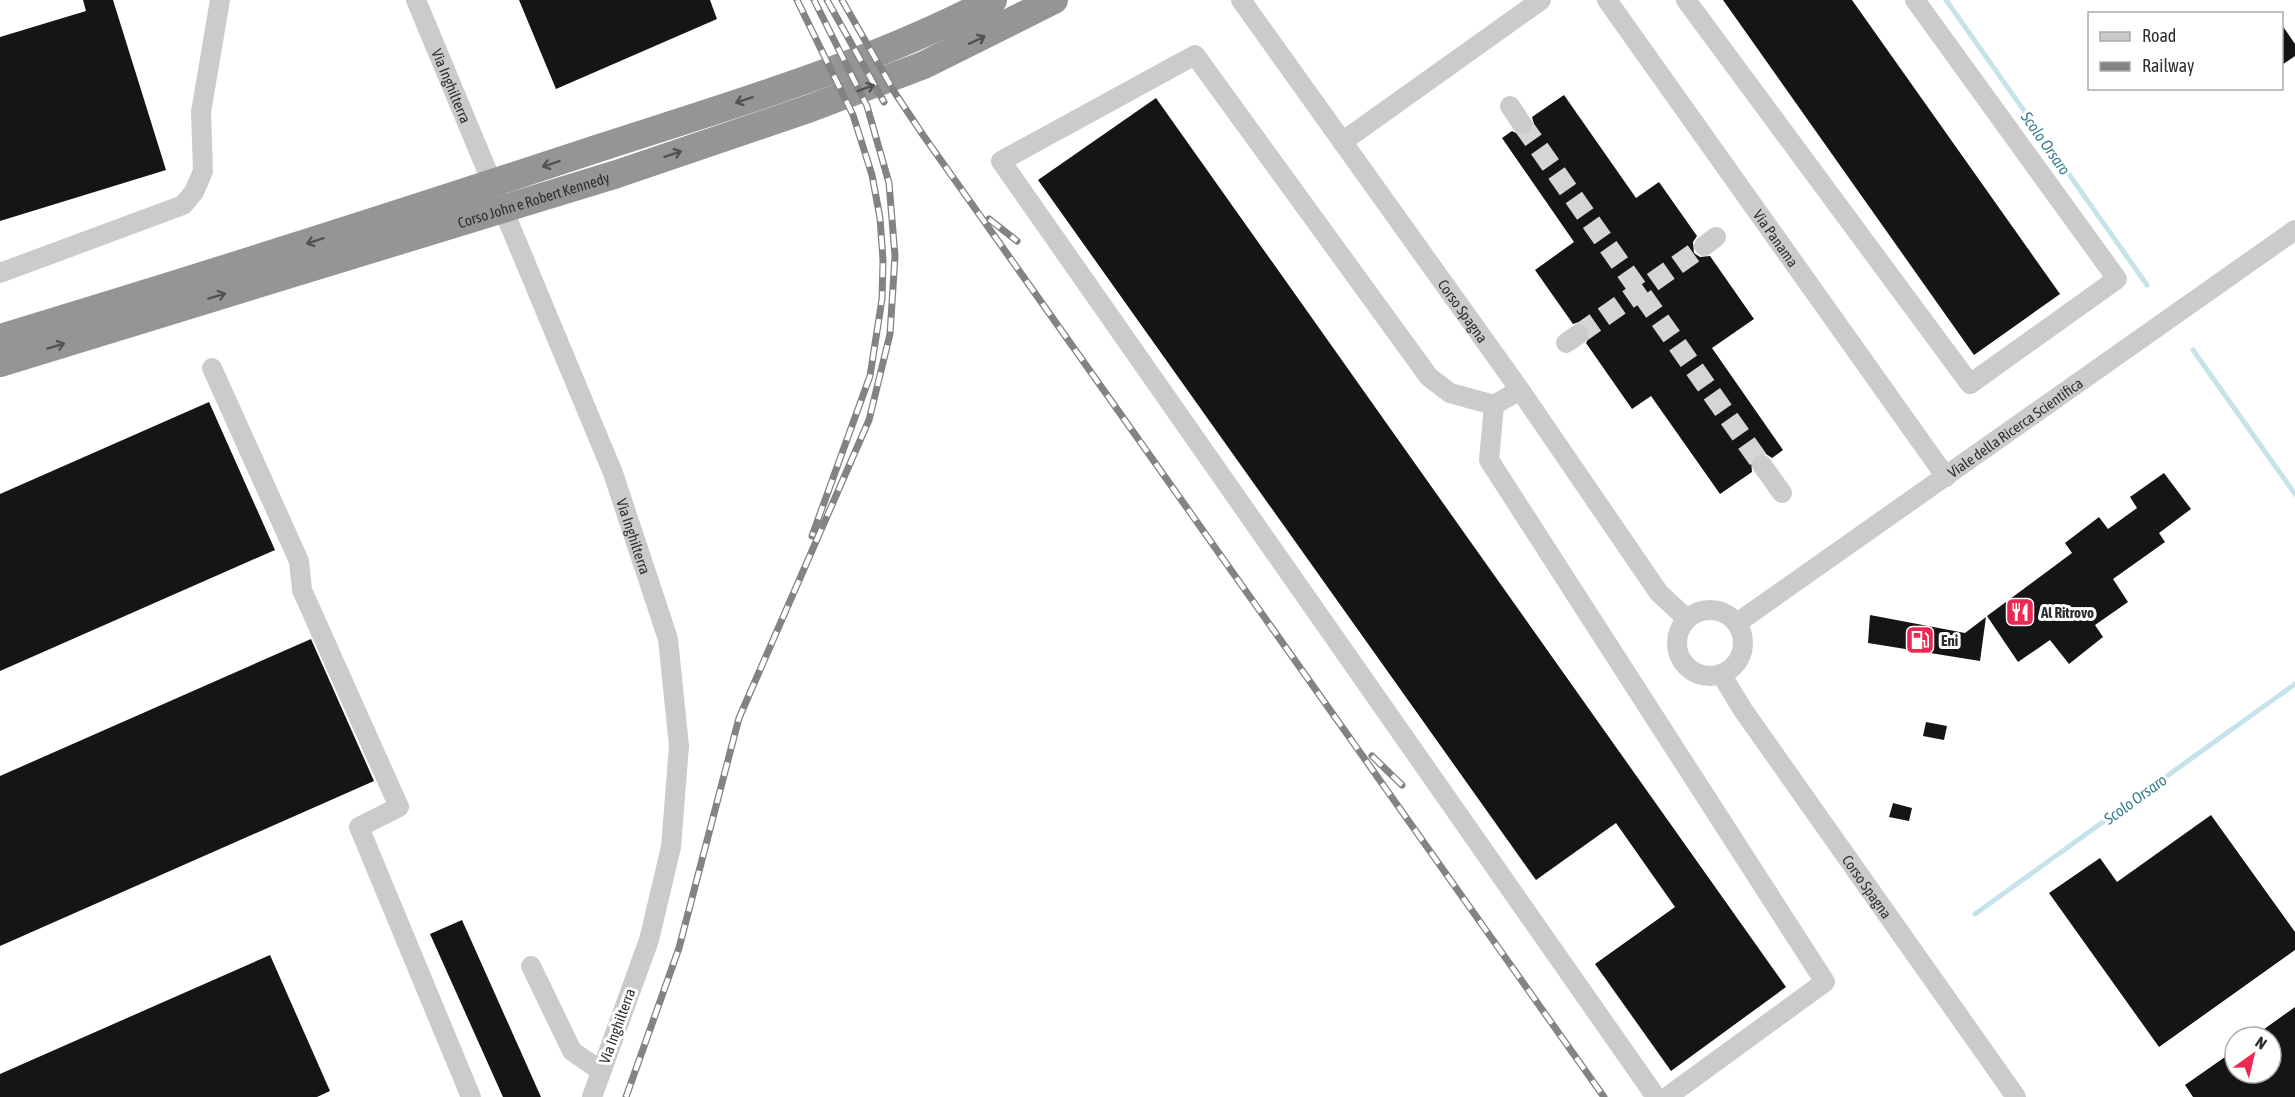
<svg xmlns="http://www.w3.org/2000/svg" width="2295" height="1097" font-family="'Asap Condensed',sans-serif">
<style>
.lines{fill:none;stroke-linecap:round;stroke-linejoin:round}
.stream{stroke:#c6e3ec;stroke-width:5}
.building{fill:#151515}
.minor-tunnel{stroke:#d5d5d5;stroke-width:20;stroke-dasharray:20 10;stroke-linecap:butt}
.minor{stroke:#cbcbcb;stroke-width:20}
.highway{stroke:#959595;stroke-width:28}
.rail-casing{stroke:#838383;stroke-width:7}
.rail{stroke:#fff;stroke-width:4.5;stroke-dasharray:14;stroke-linecap:butt}
.oneway{stroke:#525252}
.labels{text-anchor:middle;dominant-baseline:central;stroke-width:6;stroke-linejoin:round;paint-order:stroke}
.street-label{font-size:15px;fill:#2e2e2e;stroke:#fff}
.poi-label{font-size:15px;font-weight:bold;fill:#2e2e2e;stroke:#fff;text-anchor:start}
.water-label{font-size:16px;font-style:italic;fill:#397d92;stroke:#fff}
</style>
<rect width="100%" height="100%" fill="#fff"/>
<g class="lines">
<!-- stream -->
<g class="stream">
<polyline points="1946,0 2147,285"/>
<polyline points="2193,350 2295,494"/>
<polyline points="1975,914 2295,684"/>
</g>
</g>
<!-- building -->
<g class="building">
<polygon points="83,0 113,0 166,170 0,221 0,37 86,11"/>
<polygon points="519,0 710,0 717,19 556,89"/>
<polygon points="1723,0 1852,0 2060,294 1974,355"/>
<polygon points="2282,25 2295,44 2295,56 2282,65"/>
<polygon points="1564,95 1636,198 1659,182 1697,236 1693,242 1694,253 1700,257 1710,256 1754,319 1712,348 1783,450 1772,458 1766,454 1756,455 1751,461 1752,472 1720,494 1651,396 1632,409 1586,343 1591,334 1588,327 1579,322 1573,324 1535,270 1574,242 1502,138 1512,131 1522,136 1529,134 1534,124 1532,117"/>
<polygon points="1156,98 1786,987 1671,1071 1595,964 1675,907 1616,823 1536,880 1038,180"/>
<polygon points="209,402 275,550 0,671 0,494"/>
<polygon points="2164,473 2191,509 2159,533 2165,542 2113,579 2128,602 2095,625 2103,637 2069,664 2050,640 2018,662 1987,616 2072,553 2065,543 2099,517 2108,529 2137,508 2130,497"/>
<polygon points="1870,615 1965,633 1986,617 1980,661 1868,643"/>
<polygon points="311,639 374,781 0,946 0,776"/>
<polygon points="1926,722 1947,726 1944,740 1923,736"/>
<polygon points="1893,803 1912,808 1909,821 1889,817"/>
<polygon points="2211,815 2295,932 2295,950 2159,1047 2049,893 2100,858 2117,882"/>
<polygon points="462,920 541,1097 503,1097 430,934"/>
<polygon points="270,955 330,1091 317,1097 0,1097 0,1074"/>
<polygon points="2295,1007 2295,1097 2193,1097 2185,1085 2235,1050 2235,1073 2271,1073 2271,1037 2253,1037"/>
</g>
<g class="lines">
<!-- minor-tunnel -->
<g class="minor-tunnel">
<polyline points="1522,124 1762,465"/>
<polyline points="1579,334 1704,246"/>
</g>
<!-- minor -->
<g class="minor">
<path id="s1" d="M416,0L613,473L668,639L679,746L671,847L649,940L592,1097"/>
<path id="s2" d="M1241,0L1520,390L1659,593L1687,619"/>
<path id="s3" d="M1607,0L1946,477"/>
<polyline points="1686,0 1970,384 2117,279 1915,0"/>
<polyline points="1510,106 1522,124"/>
<polyline points="1342,142 1541,0"/>
<polyline points="1704,246 1716,237"/>
<polyline points="0,273 183,205 194,192 203,171 201,112 220,0"/>
<polyline points="1566,343 1579,334"/>
<polyline points="212,368 299,561 302,590 399,807 359,827 471,1097"/>
<polyline points="1520,390 1494,405 1450,393 1429,377 1195,55 1001,161 1656,1097"/>
<polyline points="1494,405 1489,460 1825,982 1667,1097"/>
<polyline points="1762,465 1782,493"/>
<circle cx="1710" cy="643" r="33"/>
<path id="s4" d="M1737,623L2295,230"/>
<path id="s5" d="M1721,674L1743,710L2016,1097"/>
<polyline points="531,966 572,1051 601,1071"/>
</g>
<!-- highway -->
<g class="highway">
<path d="M0,338C199,278 396,215 593,150C728,106 867,66 993,0"/>
<path id="s6" d="M0,363L617,174L811,108L924,65L1054,0"/>
</g>
<!-- rail casing -->
<g class="rail-casing">
<g id="rail">
<polyline points="797,0 853,115 872,175 880,218 883,260 882,299 870,376 812,536"/>
<polyline points="827,0 884,102"/>
<polyline points="842,0 895,93 923,135 1604,1097"/>
<polyline points="989,219 1017,241"/>
<polyline points="1372,756 1402,785"/>
<polyline points="626,1097 679,948 739,718 869,420 890,334 895,256 889,183 867,106 814,0"/>
</g>
</g>
<!-- rail -->
<use href="#rail" class="rail"/>
</g>
<!-- one-way arrows -->
<defs><path id="oneway-shaft" d="M-6 0H5M1.5-3L5.5 0L1.5 3" fill="none" stroke-width="1.6" stroke-linecap="round" stroke-linejoin="round" transform="scale(1.5)"/></defs>
<g class="oneway">
<use href="#oneway-shaft" transform="translate(977 40) rotate(-25)"/>
<use href="#oneway-shaft" transform="translate(866 88) rotate(-20)"/>
<use href="#oneway-shaft" transform="translate(744 100) rotate(161)"/>
<use href="#oneway-shaft" transform="translate(673 154) rotate(-19)"/>
<use href="#oneway-shaft" transform="translate(551 164) rotate(162)"/>
<use href="#oneway-shaft" transform="translate(315 241) rotate(162)"/>
<use href="#oneway-shaft" transform="translate(217 296) rotate(-17)"/>
<use href="#oneway-shaft" transform="translate(56 346) rotate(-17)"/>
</g>
<!-- icons -->
<defs>
<g id="restaurant-square" transform="scale(1.5)"><rect x="-9" y="-9" width="18" height="18" rx="4" fill="#eb2953" stroke="#fff"/><path d="M-5-6h1v4h1v-4h1v4h1v-4h1v5L-1.5 .5V6h-2V.5L-5-1ZM5-6V6H3V1.5H1.5Q1.5-4 5-6Z" fill="#fff"/></g>
<g id="fuel-square" transform="scale(1.5)"><rect x="-9" y="-9" width="18" height="18" rx="4" fill="#eb2953" stroke="#fff"/><path d="M-5.5-6h7V0h2V4h1.3V-2.5L3-4.5l.8-.8L6-3V5H2.5V1h-1V6h-7ZM-4.2-4.7v3.2H.2V-4.7Z" fill="#fff"/></g>
</defs>
<g fill-rule="evenodd">
<use href="#restaurant-square" x="2020" y="612"/>
<use href="#fuel-square" x="1920" y="640"/>
</g>
<g class="labels">
<!-- street labels -->
<g class="street-label">
<text stroke="none"><textPath href="#s1" startOffset="93">Via Inghilterra</textPath></text>
<text stroke="none"><textPath href="#s6" startOffset="558">Corso John e Robert Kennedy</textPath></text>
<text stroke="none"><textPath href="#s3" startOffset="292">Via Panama</textPath></text>
<text stroke="none"><textPath href="#s2" startOffset="382">Corso Spagna</textPath></text>
<text stroke="none"><textPath href="#s4" startOffset="340">Viale della Ricerca Scientifica</textPath></text>
<text stroke="none"><textPath href="#s1" startOffset="579">Via Inghilterra</textPath></text>
<text stroke="none"><textPath href="#s5" startOffset="258">Corso Spagna</textPath></text>
<text transform="translate(617 1026) rotate(-70)">Via Inghilterra</text>
</g>
<!-- poi labels -->
<g class="poi-label">
<text x="2041" y="612">Al Ritrovo</text>
<text x="1941" y="640">Eni</text>
</g>
<!-- water labels -->
<g class="water-label">
<text transform="translate(2046 143) rotate(55)">Scolo Orsaro</text>
<text transform="translate(2135 799) rotate(-36)">Scolo Orsaro</text>
</g>
</g>
<!-- legend -->
<rect x="2088" y="12" width="195" height="78" fill="#ffffff" stroke="#ababab" stroke-width="1.5"/>
<rect x="2100" y="32" width="30" height="9" fill="#cbcbcb" stroke="#ababab" stroke-width="1.5"/>
<text x="2142" y="42" font-size="18" fill="#2e2e2e">Road</text>
<rect x="2100" y="62" width="30" height="9" fill="#838383" stroke="#ababab" stroke-width="1.5"/>
<text x="2142" y="72" font-size="18" fill="#2e2e2e">Railway</text>
<!-- north arrow -->
<g transform="translate(2253 1055) rotate(34)"><circle r="28" fill="#ffffff" stroke="#ababab" stroke-width="1.5"/>
<path d="M0-4.5L10 22L0 15L-10 22Z" fill="#eb2953"/>
<text y="-9" font-size="16" font-weight="bold" text-anchor="middle" fill="#2e2e2e">N</text>
</g>
</svg>
